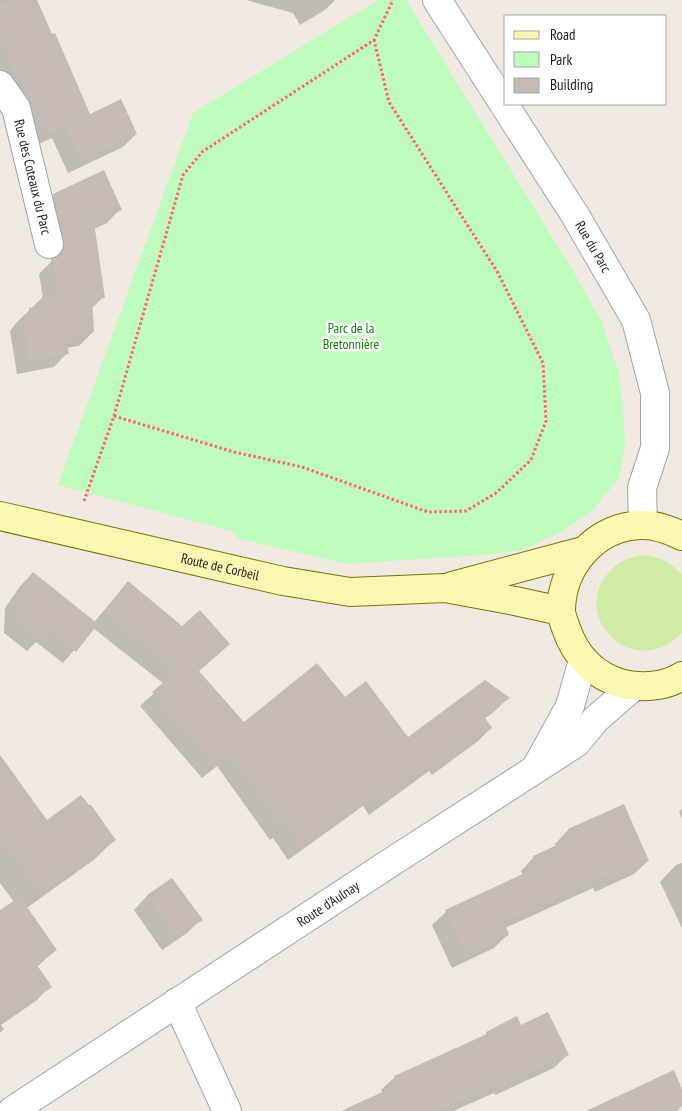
<svg xmlns="http://www.w3.org/2000/svg" width="682" height="1111" font-family="'PT Sans Narrow',sans-serif">
<style>
.grass{fill:#d0eba5}
.park{fill:#bffbbd}
.shadow{fill:#0003}
.building{fill:#c6bab5}
.lines{fill:none;stroke-linecap:round;stroke-linejoin:round}
.street-casing{stroke:#a4a4a4;stroke-width:30}
.secondary-casing{stroke:#777501;stroke-width:30}
.path{stroke:#ff6366;stroke-width:3;stroke-dasharray:2.5 2.5;stroke-linecap:butt}
.street{stroke:#fff;stroke-width:28}
.secondary{stroke:#fcf6b3;stroke-width:28}
.labels{text-anchor:middle;dominant-baseline:central;stroke-width:5;stroke-linejoin:round;paint-order:stroke}
.street-label{font-size:14px;fill:#1d1d1d;stroke:#fff}
.park-label{font-size:14px;fill:#0c7f07;stroke:#fff}
</style>
<rect width="100%" height="100%" fill="#efe9e2"/>
<!-- grass -->
<path class="grass" d="M642,555C661,557 668,561 682,574V633C635,681 572,620 606,576C611,569 618,562 627,559C631,557 637,557 642,555Z"/>
<!-- park -->
<polygon class="park" points="378,0 406,0 581,284 601,321 619,374 623,411 625,444 619,478 593,510 560,533 522,550 495,554 347,564 236,538 235,532 58,485 193,113"/>
<!-- shadow -->
<g class="shadow">
<polygon points="0,0 27,0 89,116 136,134 123,147 68,173 52,138 36,145 0,89"/>
<polygon points="246,0 335,0 325,10 300,25 293,13"/>
<polygon points="54,195 120,209 107,223 94,229 103,297 91,309 93,332 79,346 66,348 67,353 54,367 17,374 10,331 16,323 43,297 39,274 51,262 51,255 40,209"/>
<polygon points="33,573 94,622 128,583 182,628 229,644 198,672 243,723 345,699 408,739 508,698 495,711 484,719 491,728 478,741 432,775 429,771 369,815 363,806 288,860 273,838 270,840 217,766 202,778 140,706 164,684 93,628 63,663 36,642 27,651 4,633 5,608 21,585"/>
<polygon points="0,770 47,822 114,840 95,859 28,907 18,907 0,883"/>
<polygon points="624,806 648,861 634,874 595,892 593,888 505,928 508,934 494,948 452,968 432,925 446,912 523,876 521,871 534,857 556,847 555,844 568,830"/>
<polygon points="682,809 682,819 679,812"/>
<polygon points="682,863 682,928 660,882 676,865"/>
<polygon points="172,880 201,919 187,933 162,950 134,910 147,896"/>
<polygon points="0,912 56,949 37,967 50,986 37,1000 1,1025 4,1029 0,1033"/>
<polygon points="520,1027 567,1055 554,1068 495,1095 494,1093 453,1111 344,1111 382,1093 381,1090 395,1077 481,1039 487,1033"/>
<polygon points="682,1092 682,1106 677,1111 589,1111"/>
</g>
<!-- building -->
<g class="building">
<polygon points="12,0 37,0 52,34 55,33 90,114 121,99 137,134 81,161 65,126 49,133 45,122 39,125 31,104 18,80 0,38 0,5"/>
<polygon points="104,170 122,210 94,222 105,298 92,300 94,332 66,338 69,354 30,361 23,316 30,315 29,308 43,306 42,296 58,293 52,259 60,255 64,249 64,241 56,206 58,205 53,194"/>
<polygon points="33,572 98,624 76,652 48,630 40,640 15,621 17,595"/>
<polygon points="128,581 182,626 200,610 230,644 199,671 244,722 317,663 345,697 366,681 408,737 485,680 510,698 484,716 492,728 446,763 442,758 382,803 376,794 302,847 287,825 283,828 230,754 215,766 152,692 177,671 103,612"/>
<polygon points="0,755 47,820 81,795 89,805 91,805 116,840 41,894 0,838"/>
<polygon points="624,804 649,861 609,879 607,875 504,922 509,935 466,955 445,910 538,867 533,856 572,838 568,829"/>
<polygon points="172,878 203,920 176,937 147,895"/>
<polygon points="20,897 57,950 37,965 52,987 0,1023 0,910"/>
<polygon points="548,1012 569,1055 509,1082 508,1080 437,1111 341,1111 398,1085 394,1076 487,1034 486,1032 517,1016 521,1025"/>
<polygon points="674,1070 682,1089 682,1104 668,1111 586,1111"/>
</g>
<g class="lines">
<!-- street casing -->
<g class="street-casing">
<g id="street">
<path id="s1" d="M437,0L575,215L636,320L655,393V448L642,488L643,525"/>
<path id="s2" d="M0,85L16,108L49,244"/>
<polyline points="537,766 570,706 583,660"/>
<polyline points="177,1002 227,1111"/>
<path id="s3" d="M12,1111L396,859L576,743L596,719L634,686"/>
</g>
</g>
<!-- secondary casing -->
<g class="secondary-casing">
<g id="secondary">
<path id="s4" d="M0,516L283,581L350,592L445,588L515,601L561,611"/>
<path d="M682,536C670,530 656,525 642,525C596,526 562,565 561,610C561,615 564,622 566,628C575,655 594,676 623,684C642,688 665,687 682,676"/>
<polyline points="452,586 583,551"/>
</g>
</g>
<!-- path -->
<g class="path">
<polyline points="114,416 234,452 302,467 428,512 466,511 496,493 531,460 546,421 543,363 498,273 389,102 374,40"/>
<polyline points="84,501 114,416 183,175 202,152 374,40 393,0"/>
</g>
<!-- street -->
<use href="#street" class="street"/>
<!-- secondary -->
<use href="#secondary" class="secondary"/>
</g>
<g class="labels">
<!-- street labels -->
<g class="street-label">
<text stroke="none"><textPath href="#s2" startOffset="99">Rue des Coteaux du Parc</textPath></text>
<text stroke="none"><textPath href="#s1" startOffset="292">Rue du Parc</textPath></text>
<text stroke="none"><textPath href="#s4" startOffset="226">Route de Corbeil</textPath></text>
<text stroke="none"><textPath href="#s3" startOffset="378">Route d'Aulnay</textPath></text>
</g>
<!-- park labels -->
<g class="park-label">
<text x="351" y="328">Parc de la<tspan x="351" dy="16">Bretonnière</tspan></text>
</g>
</g>
<!-- legend -->
<rect x="504" y="15" width="162" height="90" fill="#ffffff" stroke="#a5a5a5"/>
<rect x="514" y="31" width="25" height="8" fill="#fcf6b3" stroke="#a5a5a5"/>
<text x="550" y="40" font-size="15" fill="#1d1d1d">Road</text>
<rect x="514" y="52" width="25" height="15" fill="#bffbbd" stroke="#a5a5a5"/>
<text x="550" y="65" font-size="15" fill="#1d1d1d">Park</text>
<rect x="514" y="78" width="25" height="15" fill="#c6bab5" stroke="#a5a5a5"/>
<text x="550" y="90" font-size="15" fill="#1d1d1d">Building</text>
</svg>
